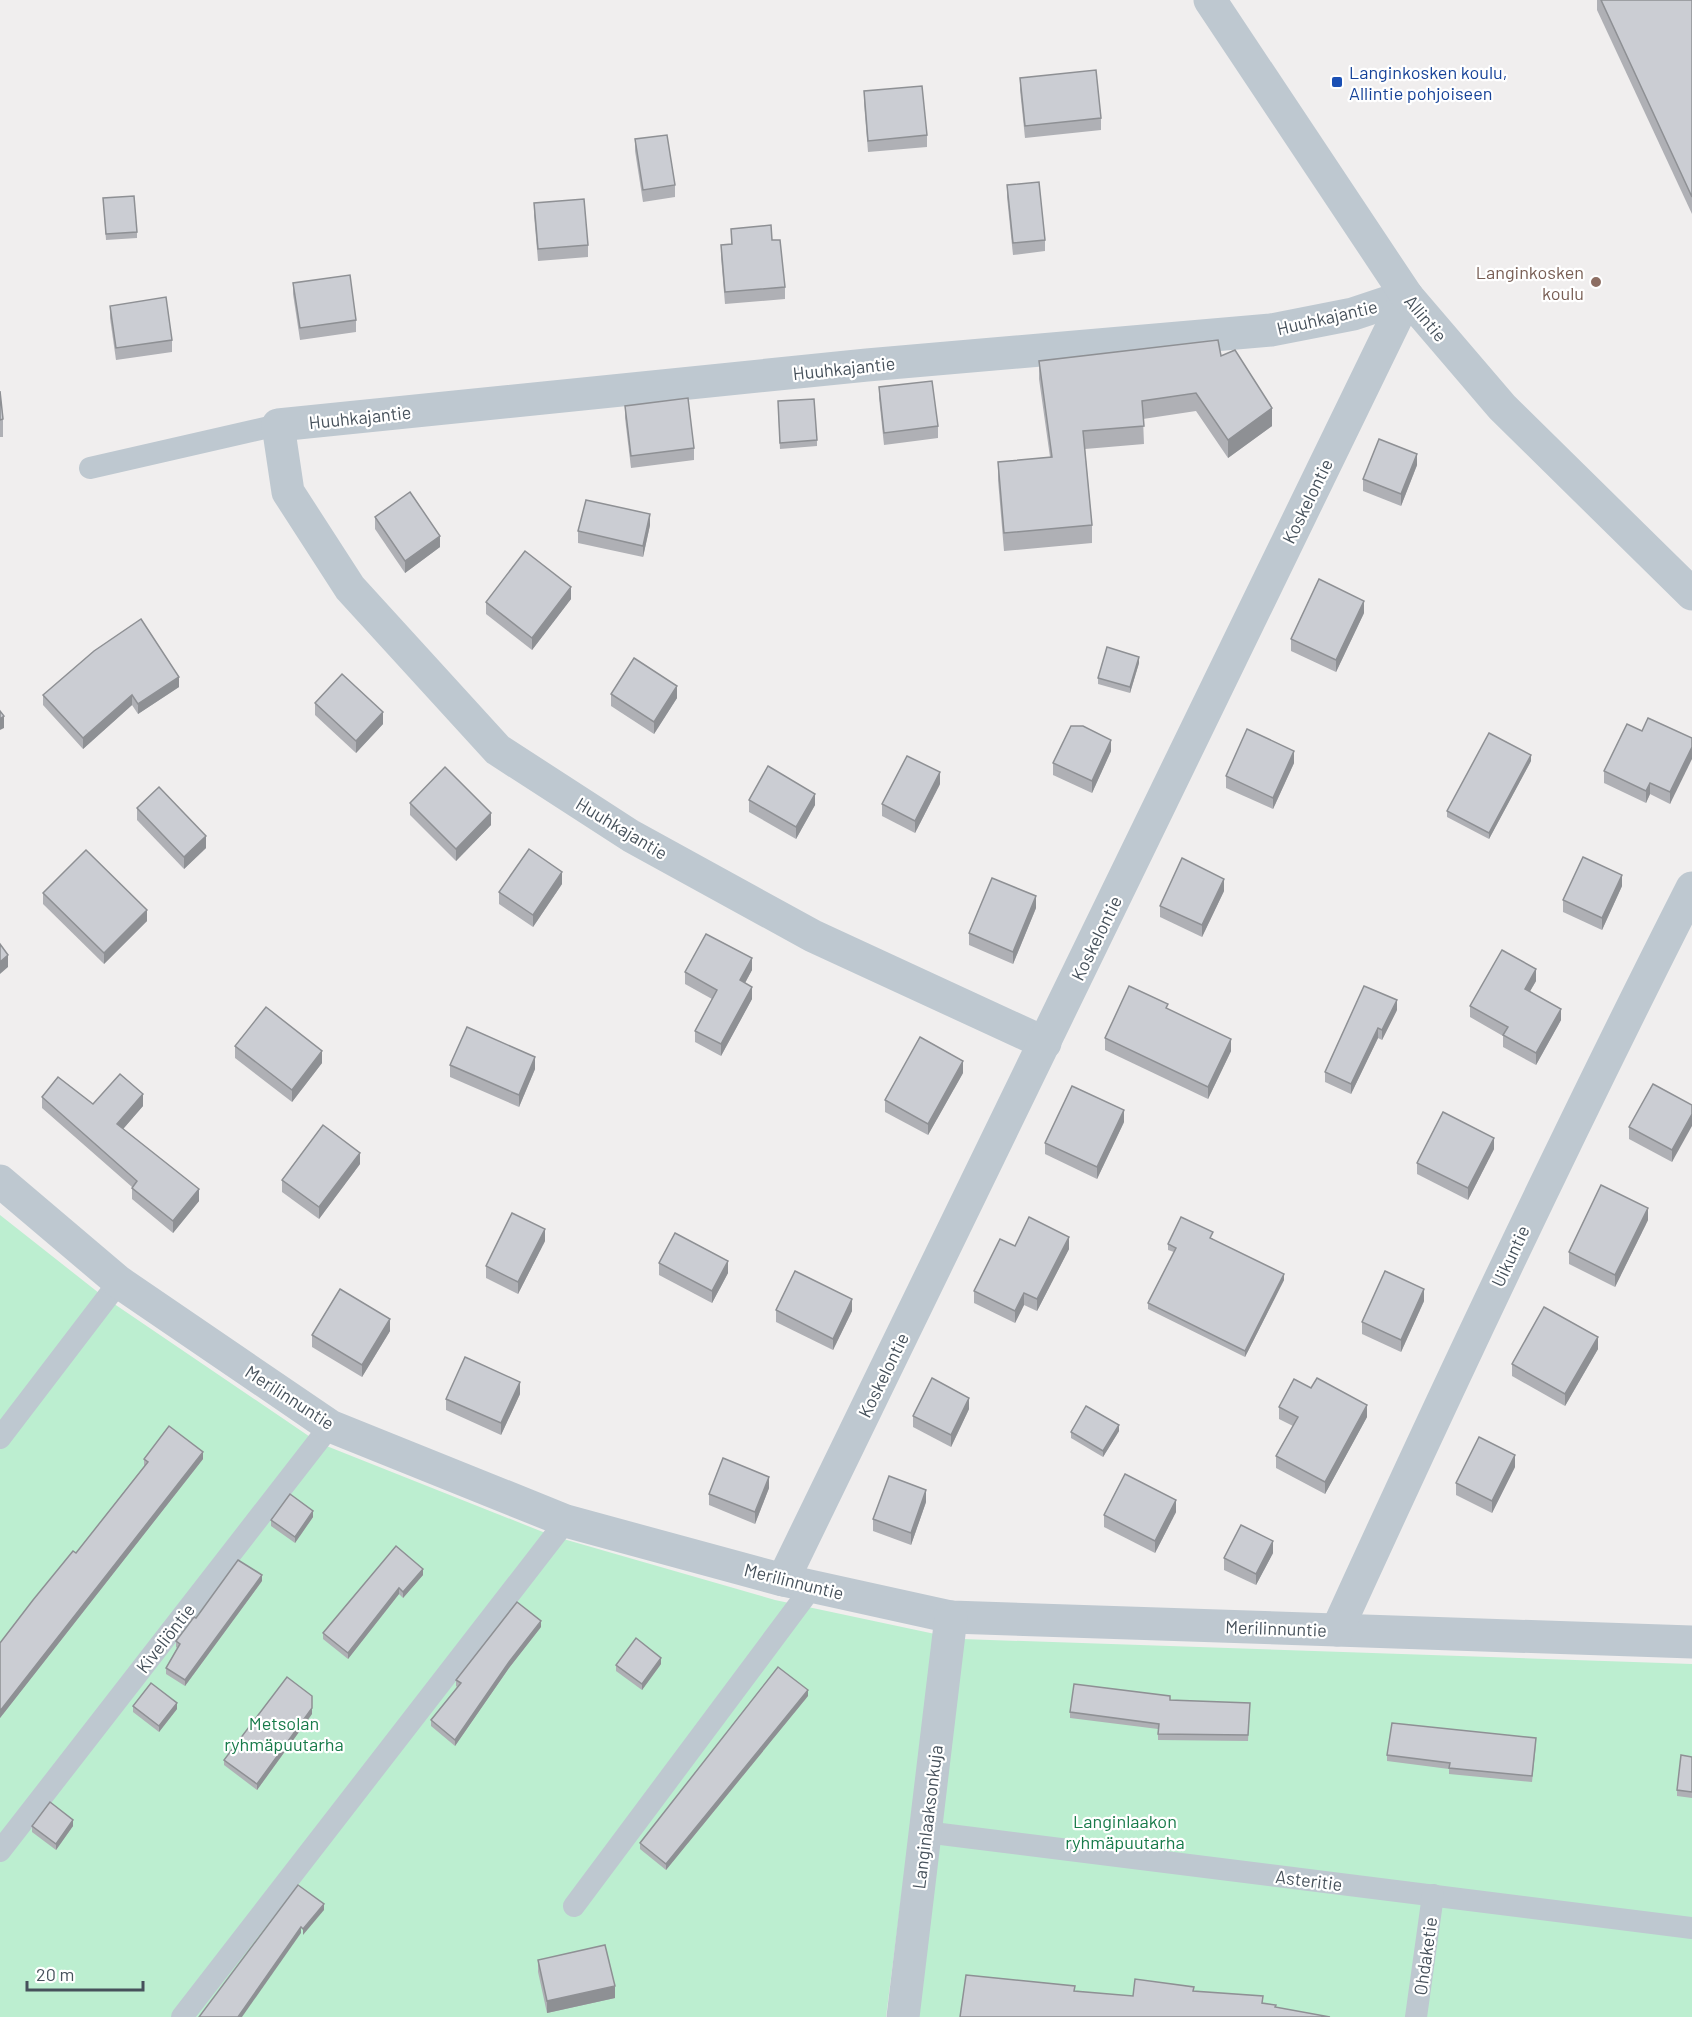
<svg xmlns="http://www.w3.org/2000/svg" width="1692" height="2017" font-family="Barlow,sans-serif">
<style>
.green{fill:#bceed0}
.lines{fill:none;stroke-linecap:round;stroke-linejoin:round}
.service{stroke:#bec8d0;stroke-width:22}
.minor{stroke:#bec8d0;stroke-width:33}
.tertiary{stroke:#bec8d0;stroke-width:33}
.wall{fill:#afb0b5}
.shaded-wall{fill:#8e9094}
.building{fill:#cbcdd3;stroke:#8e9094;stroke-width:1.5}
.transit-dot{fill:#1a4fb4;stroke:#fff;stroke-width:2}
.education-dot{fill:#8d6e63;stroke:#fff;stroke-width:2}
.labels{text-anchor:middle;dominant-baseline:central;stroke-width:4.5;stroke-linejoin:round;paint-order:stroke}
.transit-label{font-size:18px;fill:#164399;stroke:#fff;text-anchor:start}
.education-label{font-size:18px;fill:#785e54;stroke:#fff;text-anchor:end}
.street-label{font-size:18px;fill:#46515b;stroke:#fff}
.park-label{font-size:18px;fill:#187b4a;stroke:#fff}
</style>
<rect width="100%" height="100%" fill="#f0eeee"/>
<!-- green -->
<g class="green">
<polygon points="0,1215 104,1297 319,1443 553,1536 775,1600 935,1634 886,2017 0,2017"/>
<polygon points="962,1639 1692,1664 1692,2017 916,2017"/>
</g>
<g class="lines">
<!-- service -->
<g class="service">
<polyline points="90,468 278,425"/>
<polyline points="0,1438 119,1282"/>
<polyline points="925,1832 1692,1928"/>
<polyline points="0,1851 330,1426"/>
<polyline points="574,1906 812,1587"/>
<polyline points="182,2017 566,1521"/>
<polyline points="1416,2017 1433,1895"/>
</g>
<!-- minor -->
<g class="minor">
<polyline points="1045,1043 813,936 631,836 498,750 350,588 288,492 278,425 867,365 1271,330 1353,314 1407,296"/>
<polyline points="0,1181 119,1282 330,1426 566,1521 783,1580 951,1617 1692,1642"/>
<polyline points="783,1580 1407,296"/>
<path d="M1337,1630C1451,1380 1568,1132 1692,888"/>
<polyline points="903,2017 951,1617"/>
</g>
<!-- tertiary -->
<polyline class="tertiary" points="1210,0 1407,296 1502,407 1692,594"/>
</g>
<!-- wall -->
<g class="wall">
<polygon points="1597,0 1692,0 1692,214 1597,10"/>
<polygon points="1020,78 1101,118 1101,130 1025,138 1020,90"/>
<polygon points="864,91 927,135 927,147 868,152 864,103"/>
<polygon points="635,139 675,185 675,197 643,202 635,151"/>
<polygon points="1007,185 1045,240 1045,251 1013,255 1007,197"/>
<polygon points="103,198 137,232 137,238 106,240"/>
<polygon points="534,203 588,245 588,257 538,261 534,215"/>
<polygon points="731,229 772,240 785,287 785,299 725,304 721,257 721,245 731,244"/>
<polygon points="293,283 356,320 356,332 300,340 293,294"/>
<polygon points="110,306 172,340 172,352 116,360 110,318"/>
<polygon points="1221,356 1272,426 1228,458 1196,411 1143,419 1144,444 1085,449 1092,525 1092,543 1004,551 998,480 998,462 1050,457 1039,379 1039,361"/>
<polygon points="879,387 938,426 938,438 884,445 879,398"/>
<polygon points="0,391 3,419 3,437 0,437"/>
<polygon points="625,406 694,448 694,460 631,468 625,418"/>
<polygon points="778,407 817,440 817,446 780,449"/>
<polygon points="1417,465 1401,506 1363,491 1363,479"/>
<polygon points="375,517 440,547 405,573 375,529"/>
<polygon points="650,525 643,557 578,543 578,531"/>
<polygon points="571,599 532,650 486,614 486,602"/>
<polygon points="1364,613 1336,672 1291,651 1291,639"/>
<polygon points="1139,663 1130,693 1098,684 1098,678"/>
<polygon points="179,687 138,714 132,705 83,749 43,705 43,695"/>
<polygon points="611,694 677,698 654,734 611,706"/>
<polygon points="315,703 383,724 356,753 315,715"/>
<polygon points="1642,731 1692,738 1670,804 1650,794 1646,803 1604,783 1604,771"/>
<polygon points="1111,751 1092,793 1053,775 1053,763"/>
<polygon points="1531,761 1489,839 1447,817 1447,811"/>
<polygon points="1294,763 1273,809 1226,788 1226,776"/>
<polygon points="940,784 915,833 882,816 882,804"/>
<polygon points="749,800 815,805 796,839 749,812"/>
<polygon points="410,803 491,825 456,861 410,815"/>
<polygon points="137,808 206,848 184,869 137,820"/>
<polygon points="562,884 533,927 499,904 499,892"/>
<polygon points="1622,886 1602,930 1563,912 1563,900"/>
<polygon points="1224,891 1202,937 1160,917 1160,906"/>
<polygon points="43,893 147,921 104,964 43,904"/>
<polygon points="1036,908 1013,964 969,945 969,933"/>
<polygon points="752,970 745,983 752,999 721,1056 695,1042 695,1031 712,999 685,984 685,972"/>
<polygon points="1536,981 1530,991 1561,1020 1536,1065 1503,1047 1503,1036 1470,1017 1470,1006"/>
<polygon points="1168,1009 1231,1051 1208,1099 1105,1050 1105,1038"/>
<polygon points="1397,1010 1382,1040 1378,1038 1351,1094 1325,1082 1325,1072"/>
<polygon points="235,1046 322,1063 292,1102 235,1058"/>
<polygon points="450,1065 535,1069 519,1107 450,1077"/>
<polygon points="963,1073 928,1135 885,1112 885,1100"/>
<polygon points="42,1097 93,1104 143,1106 123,1129 199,1201 173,1233 132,1199 132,1187 42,1108"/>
<polygon points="1692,1105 1672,1162 1629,1139 1629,1127"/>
<polygon points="1124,1122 1097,1179 1045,1154 1045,1143"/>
<polygon points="1494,1149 1468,1200 1417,1174 1417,1163"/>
<polygon points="360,1164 319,1219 282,1192 282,1180"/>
<polygon points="1648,1220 1615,1287 1569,1264 1569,1252"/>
<polygon points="1213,1238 1212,1239 1284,1280 1245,1357 1148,1309 1148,1303 1174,1252 1168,1250 1168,1244"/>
<polygon points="545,1241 518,1294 486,1278 486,1266"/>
<polygon points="1015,1246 1069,1249 1037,1311 1024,1305 1015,1323 974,1303 974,1291"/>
<polygon points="659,1263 728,1273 712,1303 659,1275"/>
<polygon points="1424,1301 1401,1352 1362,1334 1362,1322"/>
<polygon points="776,1310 852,1311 833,1350 776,1322"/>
<polygon points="390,1331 362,1377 312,1347 312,1335"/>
<polygon points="1598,1349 1565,1406 1512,1376 1512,1364"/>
<polygon points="1311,1388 1367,1417 1325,1494 1276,1468 1276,1456 1293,1426 1279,1419 1279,1407"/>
<polygon points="520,1394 501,1435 446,1410 446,1399"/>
<polygon points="969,1409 951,1447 913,1427 913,1416"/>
<polygon points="1119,1431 1103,1457 1071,1438 1071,1432"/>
<polygon points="144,1459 203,1459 0,1718 0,1643 76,1553 144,1466"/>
<polygon points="1515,1467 1492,1513 1456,1495 1456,1483"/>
<polygon points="769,1488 755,1524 709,1505 709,1494"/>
<polygon points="926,1502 911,1545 873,1531 873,1519"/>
<polygon points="1176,1512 1155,1553 1104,1527 1104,1515"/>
<polygon points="313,1517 295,1543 271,1526 271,1520"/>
<polygon points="396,1546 423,1575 403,1598 399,1594 348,1659 323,1639 323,1633"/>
<polygon points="1273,1553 1256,1585 1224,1570 1224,1558"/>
<polygon points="262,1581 185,1686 166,1674 166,1668 177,1648 176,1647 176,1641"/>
<polygon points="541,1627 509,1668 455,1746 431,1726 431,1720 457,1687 456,1686 456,1680"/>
<polygon points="661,1664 642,1690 616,1671 616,1665"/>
<polygon points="808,1696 666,1870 640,1849 640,1843"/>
<polygon points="1250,1703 1248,1741 1158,1740 1158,1729 1070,1718 1070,1712"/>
<polygon points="133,1706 177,1709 159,1732 133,1712"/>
<polygon points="312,1714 257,1790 224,1765 224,1760"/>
<polygon points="1536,1744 1532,1782 1449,1774 1449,1769 1387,1761 1387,1755"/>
<polygon points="1692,1757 1692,1798 1677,1796 1677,1790"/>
<polygon points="32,1826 73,1826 56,1850 32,1832"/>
<polygon points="538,1960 615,1998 547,2013 538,1972"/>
</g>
<!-- shaded-wall -->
<g class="shaded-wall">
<polygon points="1272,408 1272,426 1228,458 1228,440"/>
<polygon points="1417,454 1417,465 1401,506 1401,494"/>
<polygon points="650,514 650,525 643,557 643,546"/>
<polygon points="440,536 440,547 405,573 405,561"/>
<polygon points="571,587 571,599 532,650 532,638"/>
<polygon points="1364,601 1364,613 1336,672 1336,660"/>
<polygon points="1139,657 1139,663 1130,693 1130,687"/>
<polygon points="179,677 179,687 138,714 138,704"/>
<polygon points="677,686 677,698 654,734 654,722"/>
<polygon points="132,695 132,705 83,749 83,738"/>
<polygon points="383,712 383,724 356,753 356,741"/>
<polygon points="4,716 4,728 0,730 0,719"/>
<polygon points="1111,740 1111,751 1092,793 1092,781"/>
<polygon points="1692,747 1692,759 1670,804 1670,792"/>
<polygon points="1294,751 1294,763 1273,809 1273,798"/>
<polygon points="1531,755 1531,761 1489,839 1489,833"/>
<polygon points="940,772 940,784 915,833 915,821"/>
<polygon points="1650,783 1650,794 1646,803 1646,791"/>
<polygon points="815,794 815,805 796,839 796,827"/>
<polygon points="491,813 491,825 456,861 456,849"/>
<polygon points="206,836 206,848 184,869 184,857"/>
<polygon points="562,872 562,884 533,927 533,915"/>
<polygon points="1622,875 1622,886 1602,930 1602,918"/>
<polygon points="1224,879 1224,891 1202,937 1202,925"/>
<polygon points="1036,896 1036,908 1013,964 1013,952"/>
<polygon points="147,910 147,921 104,964 104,953"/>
<polygon points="8,955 8,967 0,974 0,962"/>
<polygon points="752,958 752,970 740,992 740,980"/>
<polygon points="1536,969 1536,981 1525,1000 1525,989"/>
<polygon points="752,987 752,999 721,1056 721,1044"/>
<polygon points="1397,1000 1397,1010 1382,1040 1382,1030"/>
<polygon points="1561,1009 1561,1020 1536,1065 1536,1053"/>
<polygon points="1378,1028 1378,1038 1351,1094 1351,1084"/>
<polygon points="1231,1039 1231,1051 1208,1099 1208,1087"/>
<polygon points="322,1051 322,1063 292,1102 292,1090"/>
<polygon points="535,1057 535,1069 519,1107 519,1095"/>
<polygon points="963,1061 963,1073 928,1135 928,1124"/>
<polygon points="143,1094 143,1106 117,1136 117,1124"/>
<polygon points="1124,1110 1124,1122 1097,1179 1097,1167"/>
<polygon points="1692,1114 1692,1126 1672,1162 1672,1150"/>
<polygon points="1494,1138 1494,1149 1468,1200 1468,1188"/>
<polygon points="360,1153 360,1164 319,1219 319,1207"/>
<polygon points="199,1189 199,1201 173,1233 173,1221"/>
<polygon points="1648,1208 1648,1220 1615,1287 1615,1275"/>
<polygon points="545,1229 545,1241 518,1294 518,1282"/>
<polygon points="1069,1237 1069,1249 1037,1311 1037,1299"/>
<polygon points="728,1261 728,1273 712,1303 712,1291"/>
<polygon points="1284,1274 1284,1280 1245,1357 1245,1351"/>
<polygon points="1424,1289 1424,1301 1401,1352 1401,1340"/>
<polygon points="1024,1293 1024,1305 1015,1323 1015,1311"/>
<polygon points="852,1299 852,1311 833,1350 833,1339"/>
<polygon points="390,1319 390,1331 362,1377 362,1365"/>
<polygon points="1598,1337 1598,1349 1565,1406 1565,1394"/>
<polygon points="520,1382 520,1394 501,1435 501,1423"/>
<polygon points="969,1398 969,1409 951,1447 951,1435"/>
<polygon points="1367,1405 1367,1417 1325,1494 1325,1482"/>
<polygon points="1119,1425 1119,1431 1103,1457 1103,1451"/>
<polygon points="203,1452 203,1459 0,1718 0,1711"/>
<polygon points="1515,1455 1515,1467 1492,1513 1492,1501"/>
<polygon points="769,1477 769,1488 755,1524 755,1512"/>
<polygon points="926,1490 926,1502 911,1545 911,1533"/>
<polygon points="1176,1500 1176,1512 1155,1553 1155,1541"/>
<polygon points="313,1511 313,1517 295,1543 295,1537"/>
<polygon points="1273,1541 1273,1553 1256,1585 1256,1574"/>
<polygon points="423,1569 423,1575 403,1598 403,1592"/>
<polygon points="262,1575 262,1581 185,1686 185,1680"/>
<polygon points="399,1588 399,1594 348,1659 348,1653"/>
<polygon points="541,1621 541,1627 509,1668 455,1746 455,1740 509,1662"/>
<polygon points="661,1658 661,1664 642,1690 642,1684"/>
<polygon points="808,1690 808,1696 666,1870 666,1864"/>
<polygon points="177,1703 177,1709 159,1732 159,1726"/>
<polygon points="312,1708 312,1714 257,1790 257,1784"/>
<polygon points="73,1820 73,1826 56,1850 56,1844"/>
<polygon points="324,1904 324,1910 303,1935 303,1929"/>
<polygon points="301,1927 301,1933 242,2017 238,2017"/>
<polygon points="615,1986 615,1998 547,2013 547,2001"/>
</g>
<!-- building -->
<g class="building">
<polygon points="1601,0 1692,0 1692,197"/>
<polygon points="1096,70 1101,118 1025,126 1020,78"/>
<polygon points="922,86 927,135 868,141 864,91"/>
<polygon points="667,135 675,185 643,190 635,139"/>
<polygon points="1039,182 1045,240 1013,243 1007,185"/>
<polygon points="134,196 137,232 106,234 103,198"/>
<polygon points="584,199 588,245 538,249 534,203"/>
<polygon points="771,225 772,240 780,240 785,287 725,292 721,245 732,244 731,229"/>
<polygon points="350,275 356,320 300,328 293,283"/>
<polygon points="166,297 172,340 116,348 110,306"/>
<polygon points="1218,340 1221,356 1235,350 1272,408 1228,440 1196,393 1142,401 1144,426 1083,431 1092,525 1004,533 998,462 1052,457 1039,361"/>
<polygon points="932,381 938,426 884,433 879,387"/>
<polygon points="0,391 3,419 0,420"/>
<polygon points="688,398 694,448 631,456 625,406"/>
<polygon points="814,399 817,440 780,443 778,401"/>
<polygon points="1379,439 1417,454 1401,494 1363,479"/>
<polygon points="410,492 440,536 405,561 375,517"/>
<polygon points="586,500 650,514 643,546 578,531"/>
<polygon points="525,551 571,587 532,638 486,602"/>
<polygon points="1319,579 1364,601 1336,660 1291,639"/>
<polygon points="141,619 179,677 138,704 132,695 83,738 43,695 94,651"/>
<polygon points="1107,647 1139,657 1130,687 1098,678"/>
<polygon points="634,658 677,686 654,722 611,694"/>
<polygon points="342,674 383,712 356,741 315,703"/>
<polygon points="0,711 4,716 0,719"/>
<polygon points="1648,718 1692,738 1692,747 1670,792 1650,783 1646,791 1604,771 1627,724 1642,731"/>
<polygon points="1071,726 1083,726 1111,740 1092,781 1053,763"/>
<polygon points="1247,729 1294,751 1273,798 1226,776"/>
<polygon points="1489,733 1531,755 1489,833 1447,811"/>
<polygon points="907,756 940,772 915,821 882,804"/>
<polygon points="768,766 815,794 796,827 749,800"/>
<polygon points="445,767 491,813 456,849 410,803"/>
<polygon points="159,787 206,836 184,857 137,808"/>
<polygon points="529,849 562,872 533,915 499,892"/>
<polygon points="86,850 147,910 104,953 43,893"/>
<polygon points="1583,857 1622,875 1602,918 1563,900"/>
<polygon points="1182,858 1224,879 1202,925 1160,906"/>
<polygon points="992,878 1036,896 1013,952 969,933"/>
<polygon points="706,934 752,958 740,980 752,987 721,1044 695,1031 717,990 685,972"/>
<polygon points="0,944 8,955 0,962"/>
<polygon points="1502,950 1536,969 1525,989 1561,1009 1536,1053 1503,1035 1508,1027 1470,1006"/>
<polygon points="1129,986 1168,1004 1166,1008 1231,1039 1208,1087 1105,1038"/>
<polygon points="1364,986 1397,1000 1382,1030 1378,1028 1351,1084 1325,1072"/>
<polygon points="266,1007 322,1051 292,1090 235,1046"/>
<polygon points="467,1027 535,1057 519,1095 450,1065"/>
<polygon points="920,1037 963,1061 928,1124 885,1100"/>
<polygon points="120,1074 143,1094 117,1124 199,1189 173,1221 132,1188 137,1181 42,1097 58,1077 93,1104"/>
<polygon points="1653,1084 1692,1105 1692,1114 1672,1150 1629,1127"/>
<polygon points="1072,1086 1124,1110 1097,1167 1045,1143"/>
<polygon points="1443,1112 1494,1138 1468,1188 1417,1163"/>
<polygon points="323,1125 360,1153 319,1207 282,1180"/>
<polygon points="1601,1185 1648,1208 1615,1275 1569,1252"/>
<polygon points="512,1213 545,1229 518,1282 486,1266"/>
<polygon points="1029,1217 1069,1237 1037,1299 1024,1293 1015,1311 974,1291 1000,1239 1015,1246"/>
<polygon points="1181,1217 1213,1232 1210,1238 1284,1274 1245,1351 1148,1303 1176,1248 1168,1244"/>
<polygon points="675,1233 728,1261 712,1291 659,1263"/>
<polygon points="795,1271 852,1299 833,1339 776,1310"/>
<polygon points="1385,1271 1424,1289 1401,1340 1362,1322"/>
<polygon points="340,1289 390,1319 362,1365 312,1335"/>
<polygon points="1544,1307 1598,1337 1565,1394 1512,1364"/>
<polygon points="465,1357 520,1382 501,1423 446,1399"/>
<polygon points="932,1378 969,1398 951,1435 913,1416"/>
<polygon points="1317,1378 1367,1405 1325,1482 1276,1456 1298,1417 1279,1407 1294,1379 1311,1388"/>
<polygon points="1086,1406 1119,1425 1103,1451 1071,1432"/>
<polygon points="169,1426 203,1452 0,1711 0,1643 33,1600 73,1551 76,1553 148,1462 144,1459"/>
<polygon points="1479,1437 1515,1455 1492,1501 1456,1483"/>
<polygon points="723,1458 769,1477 755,1512 709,1494"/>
<polygon points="1125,1474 1176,1500 1155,1541 1104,1515"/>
<polygon points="889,1476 926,1490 911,1533 873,1519"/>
<polygon points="290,1494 313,1511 295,1537 271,1520"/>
<polygon points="1241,1525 1273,1541 1256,1574 1224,1558"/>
<polygon points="396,1546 423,1569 403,1592 399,1588 348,1653 323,1633"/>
<polygon points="238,1560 262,1575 185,1680 166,1668 180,1644 176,1641 194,1617 196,1618"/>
<polygon points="517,1602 541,1621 509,1662 455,1740 431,1720 461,1683 456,1680"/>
<polygon points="636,1638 661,1658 642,1684 616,1665"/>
<polygon points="778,1667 808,1690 666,1864 640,1843"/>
<polygon points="287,1677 312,1696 312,1708 257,1784 224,1760"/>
<polygon points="151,1683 177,1703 159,1726 133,1706"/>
<polygon points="1074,1684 1170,1696 1170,1700 1250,1703 1248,1735 1158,1734 1159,1724 1070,1712"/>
<polygon points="1392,1723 1536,1738 1532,1776 1449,1768 1450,1763 1387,1755"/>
<polygon points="1681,1755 1692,1757 1692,1792 1677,1790"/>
<polygon points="50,1802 73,1820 56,1844 32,1826"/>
<polygon points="298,1885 324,1904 303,1929 301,1927 238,2017 199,2017"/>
<polygon points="605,1945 615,1986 547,2001 538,1960"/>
<polygon points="966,1975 1075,1986 1074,1991 1133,1996 1135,1979 1194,1987 1193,1991 1263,1996 1262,2003 1276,2005 1275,2007 1330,2017 960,2017"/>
</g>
<!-- markers -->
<rect class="transit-dot" x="1331" y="76" width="12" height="12" rx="3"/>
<circle class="education-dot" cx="1596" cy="282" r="6"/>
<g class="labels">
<!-- transit labels -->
<g class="transit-label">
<text x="1349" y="72">Langinkosken koulu,<tspan x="1349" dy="21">Allintie pohjoiseen</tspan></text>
</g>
<!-- education labels -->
<g class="education-label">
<text x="1584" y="272">Langinkosken<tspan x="1584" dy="21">koulu</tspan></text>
</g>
<!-- street labels -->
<g class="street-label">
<text transform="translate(1327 317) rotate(-13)">Huuhkajantie</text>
<text transform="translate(1426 318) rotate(50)">Allintie</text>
<text transform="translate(844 368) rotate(-6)">Huuhkajantie</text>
<text transform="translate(360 417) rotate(-6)">Huuhkajantie</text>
<text transform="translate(1307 501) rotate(-64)">Koskelontie</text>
<text transform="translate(622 828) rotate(31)">Huuhkajantie</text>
<text transform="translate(1096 938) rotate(-64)">Koskelontie</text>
<text transform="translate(1510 1256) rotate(-65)">Uikuntie</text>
<text transform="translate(883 1375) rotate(-64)">Koskelontie</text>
<text transform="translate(290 1397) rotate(33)">Merilinnuntie</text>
<text transform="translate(794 1581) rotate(14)">Merilinnuntie</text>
<text transform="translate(1276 1628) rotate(2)">Merilinnuntie</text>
<text transform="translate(165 1638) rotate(-52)">Kiveliöntie</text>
<text transform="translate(927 1817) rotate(-83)">Langinlaaksonkuja</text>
<text transform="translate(1309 1880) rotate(7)">Asteritie</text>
<text transform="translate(1425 1956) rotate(-82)">Ohdaketie</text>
</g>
<!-- park labels -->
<g class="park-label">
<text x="284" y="1723">Metsolan<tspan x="284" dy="21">ryhmäpuutarha</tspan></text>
<text x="1125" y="1821">Langinlaakon<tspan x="1125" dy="21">ryhmäpuutarha</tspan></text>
</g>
</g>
<!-- scale -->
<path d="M27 1981v9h116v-9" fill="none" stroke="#46515b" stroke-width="3"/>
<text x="36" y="1981" font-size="18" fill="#46515b" stroke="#ffffff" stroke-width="4.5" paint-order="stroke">20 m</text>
</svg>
